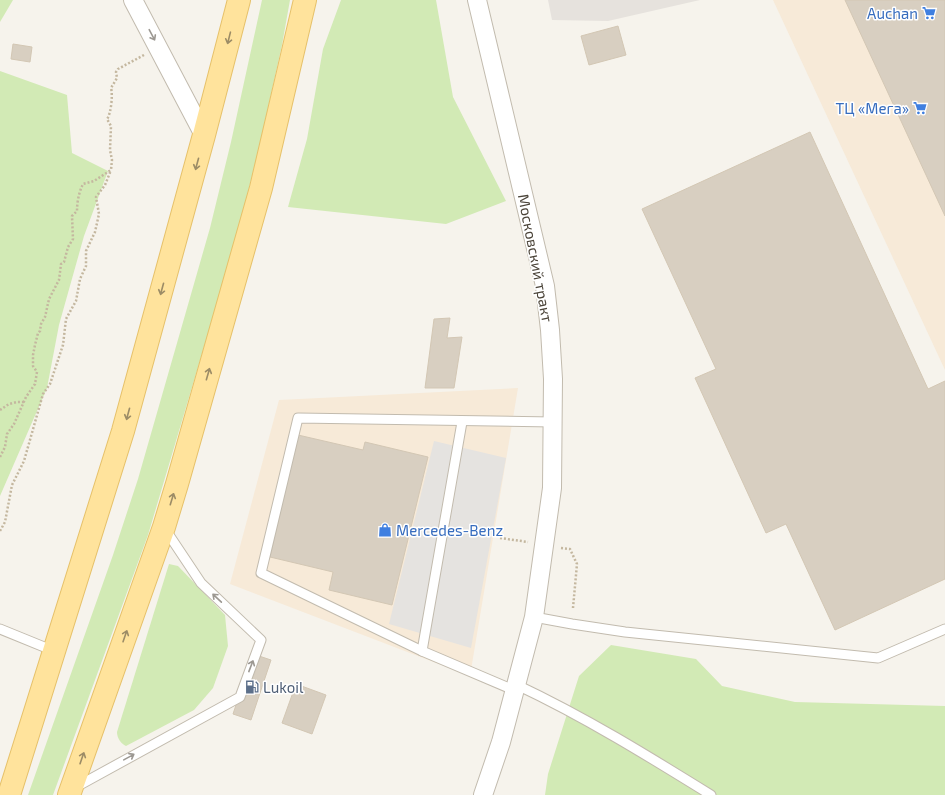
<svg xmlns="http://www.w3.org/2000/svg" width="945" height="795" font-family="'Exo 2',sans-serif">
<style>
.commercial{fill:#f7ead8}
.industrial{fill:#e6e2dd}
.green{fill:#d2eab5}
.parking{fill:#e5e3e0}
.building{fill:#d8cfc1;stroke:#d3c7b4}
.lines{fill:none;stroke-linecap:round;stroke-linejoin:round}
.lane-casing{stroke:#c2bbae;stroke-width:11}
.street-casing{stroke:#c2bbae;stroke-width:20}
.primary-casing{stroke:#e6c16a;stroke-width:24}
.path{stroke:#c4b79f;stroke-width:2.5;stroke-dasharray:2 2;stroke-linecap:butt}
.lane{stroke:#fff;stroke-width:9}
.street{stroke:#fff;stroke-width:18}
.primary{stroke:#ffe39c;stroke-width:22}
.oneway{stroke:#9c9892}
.oneway2{stroke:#9c8c66}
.labels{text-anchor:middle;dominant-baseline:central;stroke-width:3;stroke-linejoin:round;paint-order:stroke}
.shop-label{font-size:15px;fill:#366cbe;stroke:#fff;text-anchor:end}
.street-label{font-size:15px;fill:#4b4439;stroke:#fff}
.service-label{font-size:15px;fill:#4e5e75;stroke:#fff;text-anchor:start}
</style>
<rect width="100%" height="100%" fill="#f6f3ec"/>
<!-- commercial -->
<g class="commercial">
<polygon points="773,0 945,0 945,370"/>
<polygon points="518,388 470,676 230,584 279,400"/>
</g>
<!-- industrial -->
<polygon class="industrial" points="548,0 700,0 608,21 552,20"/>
<!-- green -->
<g class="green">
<polygon points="0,0 13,0 0,22"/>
<polygon points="262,0 290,0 282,45 259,148 237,236 148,535 53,795 28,795 113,555 138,479 210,228 231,142"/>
<polygon points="341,0 436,0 453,97 506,201 446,224 288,207 307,139 323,49"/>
<polygon points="0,71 67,95 72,153 108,171 84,236 59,325 47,388 0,496"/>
<path d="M169,564L178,566L225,615L228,646L213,688L194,710L126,746C121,744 117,738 117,732Z"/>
<polygon points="611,645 696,659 722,686 795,702 945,706 945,795 545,795 548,774 579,676"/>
</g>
<!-- parking -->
<polygon class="parking" points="434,441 506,458 471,648 389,624"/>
<!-- building -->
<g class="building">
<polygon points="845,0 945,0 945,216"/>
<polygon points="618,26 626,55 589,65 581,36"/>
<polygon points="13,44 32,47 30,62 11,59"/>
<polygon points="810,132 928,389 945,381 945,579 835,630 786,524 766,533 695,378 716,369 642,209"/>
<polygon points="450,318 447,338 462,337 454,388 425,388 434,319"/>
<polygon points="298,435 363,450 365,442 428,457 392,605 329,590 333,572 270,557"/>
<polygon points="253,654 271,660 251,720 233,714"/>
<polygon points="296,684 326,695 312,734 282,723"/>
</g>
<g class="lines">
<!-- lane casing -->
<g class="lane-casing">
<g id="lane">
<polyline points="534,617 572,624 625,632 878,658 945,629"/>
<polyline points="0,629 54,651"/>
<polyline points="422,651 462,422"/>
<path d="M517,685C585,717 648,756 711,795"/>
<polyline points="516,691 422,651 261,573 298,418 553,422"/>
<polyline points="76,787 240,697 261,640 201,583 165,529"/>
</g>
</g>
<!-- street casing -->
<g class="street-casing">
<g id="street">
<polyline points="133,0 204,135"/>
<polyline points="477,0 545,286 550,330 553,379 552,488 534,617 501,742 483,795"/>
</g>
</g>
<!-- primary casing -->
<g class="primary-casing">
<g id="primary">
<polyline points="9,795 123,431 204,135 239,0"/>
<polyline points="69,795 164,527 177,484 261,188 305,0"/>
</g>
</g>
<!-- path -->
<g class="path">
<polyline points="0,410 9,404 17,402 25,402"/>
<path d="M0,457L5,447L7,434L14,424L26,397L35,384L37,372L33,366V355L35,345L38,333L40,331L41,324L45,317L49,299L59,280L61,264L64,262L68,247L73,239L72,216L77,211C77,202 79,192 83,184L94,181L111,170L112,160L110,150L111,126L107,119C111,114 113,95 111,88L117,78L116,72L118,69L144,55"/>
<polyline points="0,531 5,522 12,485 24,461 43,394 50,384 63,345 66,319 76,301 80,279 86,266 86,251 95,232 99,214 96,197 105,185 111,170"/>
<polyline points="500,538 528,542"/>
<polyline points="561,548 570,549 577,564 573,608"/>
</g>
<!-- lane -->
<use href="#lane" class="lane"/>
<!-- street -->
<use href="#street" class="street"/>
<!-- primary -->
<use href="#primary" class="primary"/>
</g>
<!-- one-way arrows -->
<defs><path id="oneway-shaft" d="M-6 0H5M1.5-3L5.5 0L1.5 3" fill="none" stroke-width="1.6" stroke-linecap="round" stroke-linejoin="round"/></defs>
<g class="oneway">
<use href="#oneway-shaft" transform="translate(152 35) rotate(62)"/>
<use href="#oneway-shaft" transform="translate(217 598) rotate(-137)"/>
<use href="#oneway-shaft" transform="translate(251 666) rotate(-69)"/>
<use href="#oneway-shaft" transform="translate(129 757) rotate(-29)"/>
</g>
<g class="oneway2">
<use href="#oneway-shaft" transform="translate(229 38) rotate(104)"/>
<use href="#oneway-shaft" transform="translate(197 164) rotate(105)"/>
<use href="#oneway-shaft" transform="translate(162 289) rotate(105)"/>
<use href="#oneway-shaft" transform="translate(208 374) rotate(-74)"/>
<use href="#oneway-shaft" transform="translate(128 414) rotate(105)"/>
<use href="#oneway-shaft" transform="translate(172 499) rotate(-73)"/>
<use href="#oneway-shaft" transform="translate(125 636) rotate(-71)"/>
<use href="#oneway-shaft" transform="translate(82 758) rotate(-71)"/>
</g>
<!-- icons -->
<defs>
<g id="supermarket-bare" transform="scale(1.08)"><path d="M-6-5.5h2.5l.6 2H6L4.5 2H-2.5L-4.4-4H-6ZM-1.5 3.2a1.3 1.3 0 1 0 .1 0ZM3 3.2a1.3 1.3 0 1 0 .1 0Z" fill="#3f7fe0" stroke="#fff" stroke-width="2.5" paint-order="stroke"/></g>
<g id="shop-bare" transform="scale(1.08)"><path d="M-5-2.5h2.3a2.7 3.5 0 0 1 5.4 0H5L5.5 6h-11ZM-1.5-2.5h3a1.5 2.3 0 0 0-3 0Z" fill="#3f7fe0" stroke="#fff" stroke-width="2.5" paint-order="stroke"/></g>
<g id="fuel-bare" transform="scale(1.08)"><path d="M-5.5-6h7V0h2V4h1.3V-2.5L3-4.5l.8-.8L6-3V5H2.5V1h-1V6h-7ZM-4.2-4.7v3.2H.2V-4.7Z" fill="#5c6f8a" stroke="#fff" stroke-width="2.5" paint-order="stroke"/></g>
</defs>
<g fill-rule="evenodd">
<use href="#supermarket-bare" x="929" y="13"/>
<use href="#supermarket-bare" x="920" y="108"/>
<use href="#shop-bare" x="385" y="530"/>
<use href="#fuel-bare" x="252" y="687"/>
</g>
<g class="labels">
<!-- shop labels -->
<g class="shop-label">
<text x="918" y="13">Auchan</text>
<text x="909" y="108">ТЦ «Мега»</text>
<text x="396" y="530" text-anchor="start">Mercedes-Benz</text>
</g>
<!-- street labels -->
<g class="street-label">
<text transform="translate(536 258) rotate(79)">Московский тракт</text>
</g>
<!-- service labels -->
<g class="service-label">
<text x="263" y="687">Lukoil</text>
</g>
</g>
</svg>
